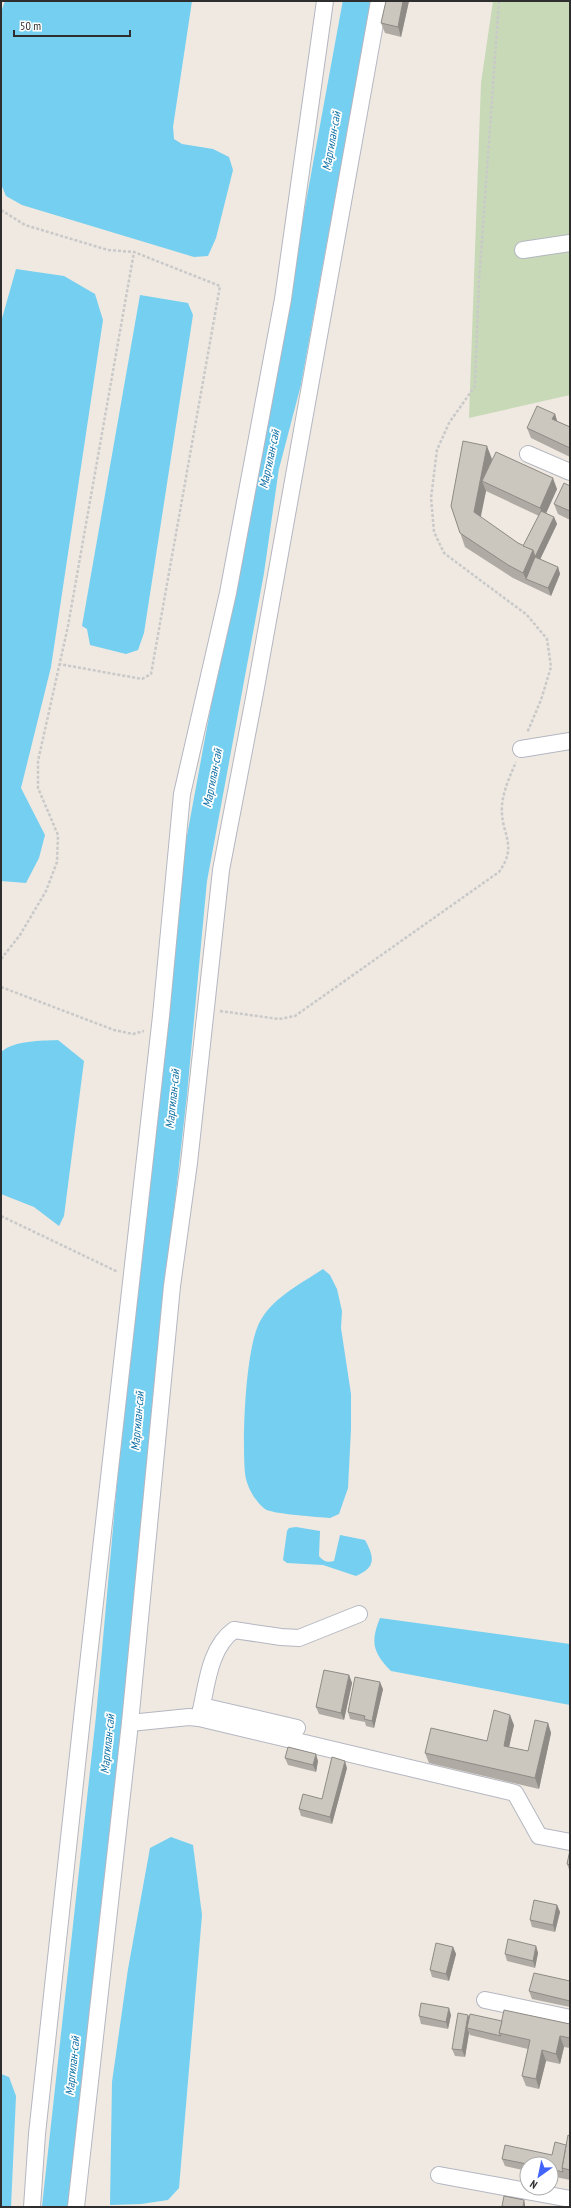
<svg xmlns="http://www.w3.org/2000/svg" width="571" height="2208" font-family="'PT Sans Narrow',sans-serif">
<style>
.cemetery{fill:#c8d9b8}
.water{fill:#75cff0}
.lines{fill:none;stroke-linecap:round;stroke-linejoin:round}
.river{stroke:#75cff0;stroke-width:28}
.minor-casing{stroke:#b4b7c1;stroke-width:18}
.path{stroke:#c9c9c9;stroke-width:2.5;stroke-dasharray:3 2;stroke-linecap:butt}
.minor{stroke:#fff;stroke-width:16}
.wall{fill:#afaba4;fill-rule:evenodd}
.shaded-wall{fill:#8e8b86}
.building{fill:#cbc7bf;stroke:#8e8b86}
.labels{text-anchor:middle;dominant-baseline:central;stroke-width:3.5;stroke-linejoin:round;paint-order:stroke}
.water-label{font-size:12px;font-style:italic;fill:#0d6fa3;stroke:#fff}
</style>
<rect width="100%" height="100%" fill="#efe9e1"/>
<!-- cemetery -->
<polygon class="cemetery" points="493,1 570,1 570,395 469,418 481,83"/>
<!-- water -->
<g class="water">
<polygon points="5,1 192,1 173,127 174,139 182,144 213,149 229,157 233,170 216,238 208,256 194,257 22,205 6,196 1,184 1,12"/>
<polygon points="16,269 64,276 95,294 103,320 51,667 21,788 45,835 39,858 26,883 1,881 1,322"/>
<polygon points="140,295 188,303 193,315 144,633 138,650 126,654 90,645 87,629 82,626"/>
<path d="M58,1040L84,1061L64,1216L59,1226L34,1207L1,1194V1052C15,1040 41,1041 58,1040Z"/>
<path d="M323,1269L330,1275L337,1289L342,1311L341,1328L351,1394V1429L348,1488L339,1514L330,1518C319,1517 271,1514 265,1509C255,1502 246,1485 245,1473C242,1441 245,1342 262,1318C276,1296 302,1283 323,1269Z"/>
<path d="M296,1527L320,1531L319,1556C323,1561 327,1563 334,1561L340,1535L365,1540C374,1557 377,1567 356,1576L323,1565L287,1563L283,1560L287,1531L289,1528Z"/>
<path d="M380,1618L570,1644V1705L391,1671C373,1653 370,1642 380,1618Z"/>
<polygon points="171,1837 193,1845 202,1915 179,2188 168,2200 141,2204 110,2205 112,2082 128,1969 150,1848"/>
<polygon points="1,2074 9,2077 16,2096 11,2207 1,2207"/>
</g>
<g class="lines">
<!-- river -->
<polyline class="river" points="56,2207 110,1717 140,1385 173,1094 193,880 250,572 265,467 287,383 357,1"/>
<!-- minor casing -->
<g class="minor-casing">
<g id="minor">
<polyline points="523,250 570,243"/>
<polyline points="528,454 570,472"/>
<polyline points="521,749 570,741"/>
<path d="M201,1710C207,1683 210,1647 234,1630L281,1637L299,1638L359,1614"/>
<polyline points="199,1718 201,1710 206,1707 297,1728"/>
<polyline points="130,1723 189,1717 199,1718 515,1793 539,1836 570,1842"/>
<polyline points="485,2000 570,2018"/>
<polyline points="439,2175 570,2199"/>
<polyline points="32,2207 37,2134 83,1709 161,1016 182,794 228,593 283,299 325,1"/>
<polyline points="76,2207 130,1723 172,1286 189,1163 221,870 255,693 379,1"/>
</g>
</g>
<!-- path -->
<g class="path">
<polyline points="499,1 479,281 475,386 449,423 437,450 431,498 434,532 444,553 527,615 547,639 551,667 541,700 527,733"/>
<polyline points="1,210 25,225 108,250 134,252 220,286 151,674 142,679 59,664"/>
<polyline points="1,959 20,935 46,891 57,862 58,835 38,788 38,761 68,626 134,252"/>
<polyline points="1,987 114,1030 133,1034 144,1031"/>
<path d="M220,1011L279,1019L295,1016L499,872C519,844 500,834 502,806C503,791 510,776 516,762"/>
<polyline points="1,1216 118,1272"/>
</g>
<!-- minor -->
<use href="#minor" class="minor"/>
</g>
<!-- wall -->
<g class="wall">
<polygon points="386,1 409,1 401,37 385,33 381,23"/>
<polygon points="555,414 557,421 570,427 570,457 531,438 527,428"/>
<path d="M492,459L557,489L546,513L554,517L557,524L540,559L558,567L560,574L551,596L513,578L465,547L451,506ZM486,491L539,516L523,546L518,543L480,517Z"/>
<polygon points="570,486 570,520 558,514 554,504"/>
<polygon points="349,1675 352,1683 344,1720 319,1714 316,1707"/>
<polygon points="383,1689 374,1728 366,1726 365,1722 350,1719 348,1712"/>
<polygon points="548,1723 551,1733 539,1789 429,1763 425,1753 487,1741 514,1725 509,1747 528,1751"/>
<polygon points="285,1758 318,1761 316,1772 288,1765"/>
<polygon points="347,1768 332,1824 301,1816 299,1809 322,1799"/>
<polygon points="570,1850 570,1872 567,1864"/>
<polygon points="557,1905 560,1912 555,1932 532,1927 530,1920"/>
<polygon points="536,1946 538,1953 535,1968 507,1961 505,1954"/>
<polygon points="453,1947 456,1954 449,1981 432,1977 430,1970"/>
<polygon points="570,1981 570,2007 532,1999 529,1991"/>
<polygon points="451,2015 448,2029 421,2024 419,2016"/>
<polygon points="468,2015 469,2018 502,2021 570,2024 570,2048 564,2047 560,2064 546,2061 539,2089 526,2086 522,2076 528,2049 470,2035 469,2033 465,2057 455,2056 452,2049"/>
<polygon points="570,2136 570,2180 551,2176 551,2164 527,2164 527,2171 505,2166 502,2159 552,2155 566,2145"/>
</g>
<!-- shaded-wall -->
<g class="shaded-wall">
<polygon points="403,1 409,1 401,37 398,27"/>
<polygon points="555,414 558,424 552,419"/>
<polygon points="487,446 492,459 482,481 486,491 479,526 474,512"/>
<polygon points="553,478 557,489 544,518 540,508"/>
<polygon points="554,517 557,524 538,564 526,579 523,573 533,550"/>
<polygon points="558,567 560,574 551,596 548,588"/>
<polygon points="349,1675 352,1683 344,1720 341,1713"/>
<polygon points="380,1682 383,1689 374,1728 372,1721"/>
<polygon points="510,1715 514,1725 507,1756 504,1746"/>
<polygon points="548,1723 551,1733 539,1789 535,1778"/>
<polygon points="316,1754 318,1761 316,1772 313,1765"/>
<polygon points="345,1761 347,1768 332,1824 330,1817"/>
<polygon points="557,1905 560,1912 555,1932 553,1925"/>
<polygon points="536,1946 538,1953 535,1968 533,1961"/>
<polygon points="453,1947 456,1954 449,1981 446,1974"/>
<polygon points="449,2008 451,2015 448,2029 446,2022"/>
<polygon points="468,2015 471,2022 467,2028 469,2033 465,2057 462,2050"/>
<polygon points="560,2036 564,2047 560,2064 556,2054"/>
<polygon points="542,2050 546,2061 539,2089 536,2079"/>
<polygon points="524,2200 525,2204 525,2207 523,2207"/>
</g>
<!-- building -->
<g class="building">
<polygon points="386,1 403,1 398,27 381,23"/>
<polygon points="537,406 555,414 552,419 570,427 570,448 527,428"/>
<polygon points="463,441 487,446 474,512 518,543 533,550 523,573 508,565 460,533 451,506"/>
<polygon points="496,452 553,478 540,508 482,481"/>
<polygon points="564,483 570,486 570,511 554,504"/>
<polygon points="541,511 554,517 535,557 533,550 523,546"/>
<polygon points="535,557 558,567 548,588 526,579"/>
<polygon points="324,1670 349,1675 341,1713 316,1707"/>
<polygon points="355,1677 380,1682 372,1721 364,1719 365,1716 348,1712"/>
<polygon points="494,1710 510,1715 504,1746 528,1751 535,1720 548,1723 535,1778 425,1753 431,1728 487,1741"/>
<polygon points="288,1747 316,1754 313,1765 285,1758"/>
<polygon points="332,1757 345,1761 330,1817 299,1809 303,1794 322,1799"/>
<polygon points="570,1850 570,1865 567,1864"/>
<polygon points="534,1900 557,1905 553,1925 530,1920"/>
<polygon points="508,1939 536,1946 533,1961 505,1954"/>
<polygon points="436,1943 453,1947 446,1974 430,1970"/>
<polygon points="534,1973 570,1981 570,2001 529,1991"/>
<polygon points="421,2003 449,2008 446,2022 419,2016"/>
<polygon points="504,2010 570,2024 570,2038 560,2036 556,2054 542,2050 536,2079 522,2076 530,2040 499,2033"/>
<polygon points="458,2013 468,2015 462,2050 452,2049"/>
<polygon points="470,2014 502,2021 499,2033 501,2036 467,2028"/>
<polygon points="568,2135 570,2136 570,2170 562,2168"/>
<polygon points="555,2142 566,2145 562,2168 563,2172 551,2169 551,2164 527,2164 502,2159 505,2145 552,2155"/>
<polygon points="504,2196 524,2200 523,2207 507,2207 502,2206"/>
</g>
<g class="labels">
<!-- water labels -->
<g class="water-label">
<text transform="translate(331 141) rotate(-80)">Маргилан-сай</text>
<text transform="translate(269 459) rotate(-78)">Маргилан-сай</text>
<text transform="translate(212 778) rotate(-79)">Маргилан-сай</text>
<text transform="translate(172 1099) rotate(-84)">Маргилан-сай</text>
<text transform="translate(137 1421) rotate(-85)">Маргилан-сай</text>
<text transform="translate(107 1744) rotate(-84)">Маргилан-сай</text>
<text transform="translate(72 2066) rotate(-84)">Маргилан-сай</text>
</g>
</g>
<!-- border -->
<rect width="571" height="2208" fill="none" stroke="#2e2e2e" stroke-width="4"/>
<!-- north arrow -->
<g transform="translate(539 2176) rotate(213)"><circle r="19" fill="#ffffff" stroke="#ababab"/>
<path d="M0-3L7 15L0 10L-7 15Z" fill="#4264fb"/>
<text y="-6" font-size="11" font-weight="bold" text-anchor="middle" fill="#2e2e2e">N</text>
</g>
<!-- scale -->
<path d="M14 30v6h116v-6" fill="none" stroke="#2e2e2e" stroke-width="2"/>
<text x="20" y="30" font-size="12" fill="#2e2e2e" stroke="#ffffff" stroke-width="3" paint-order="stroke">50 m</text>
</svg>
